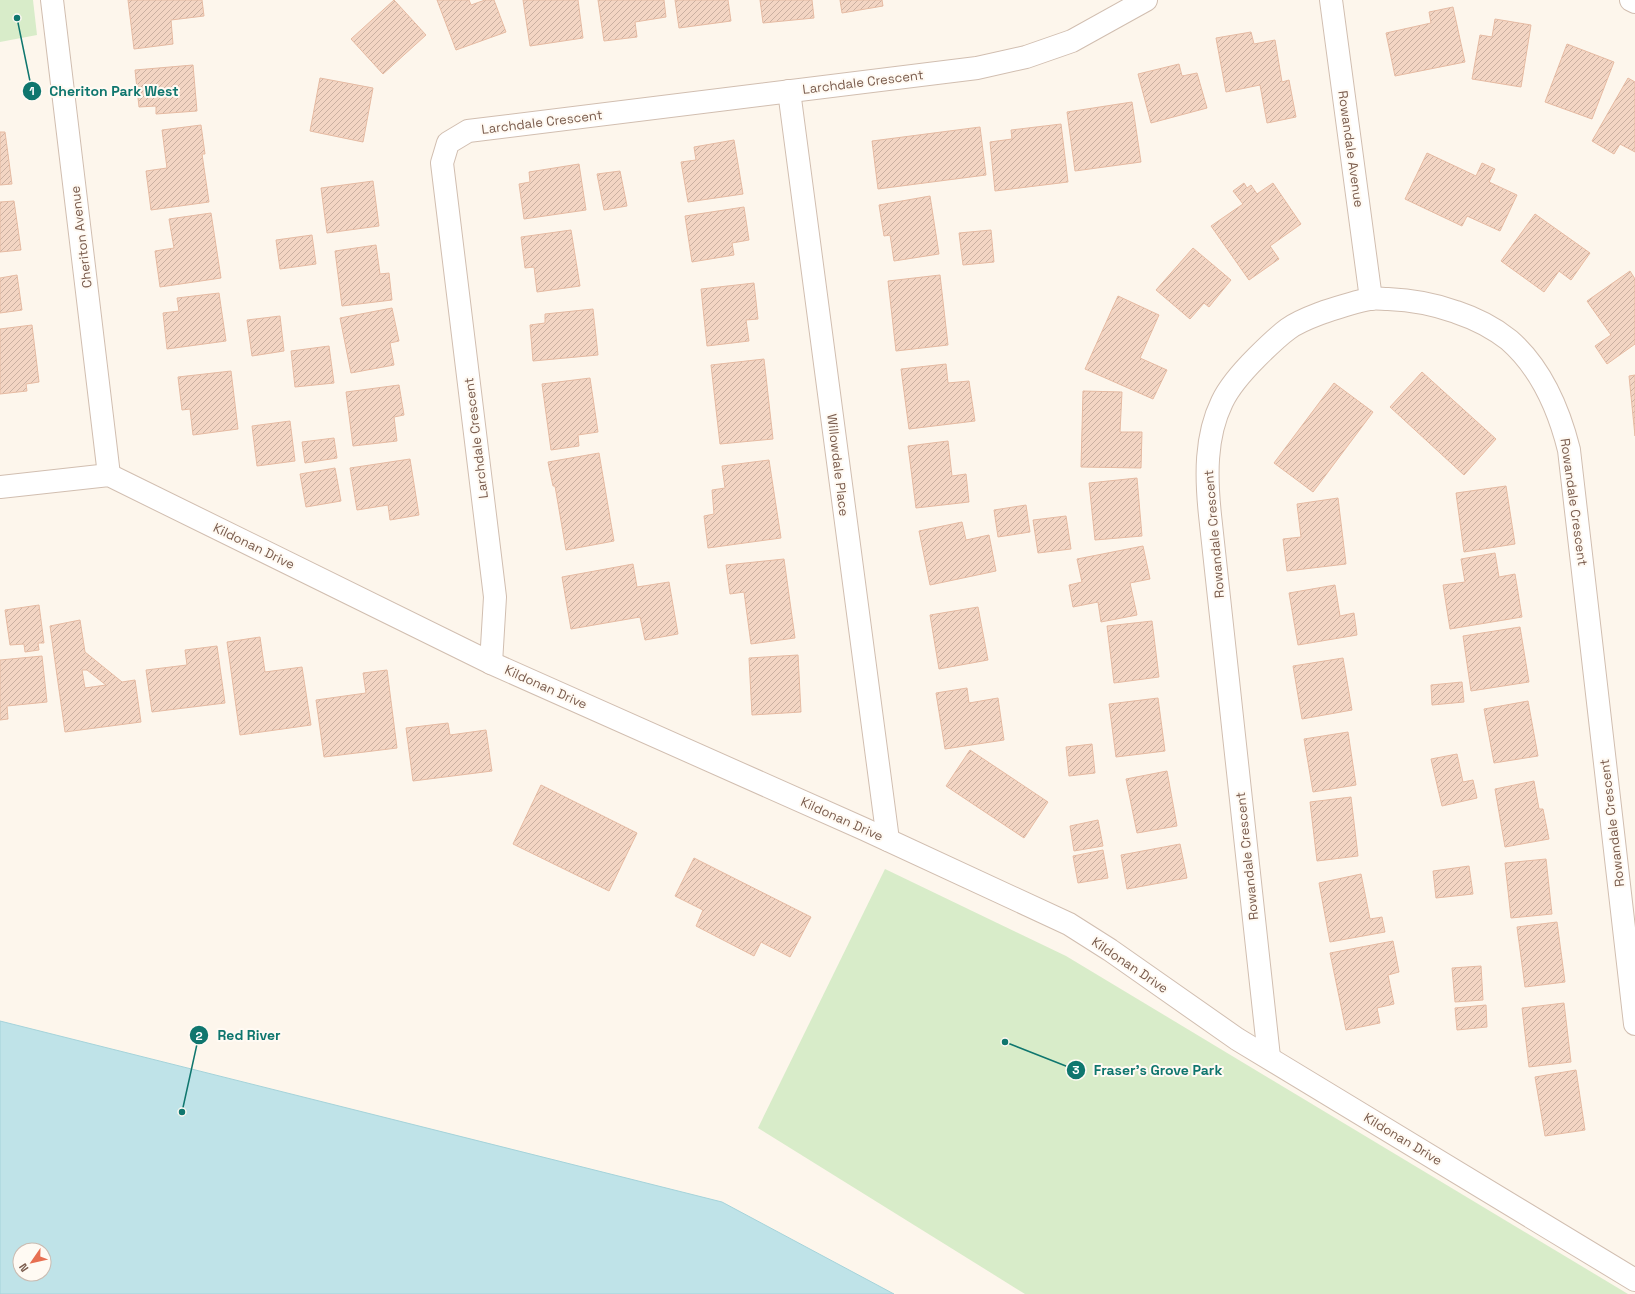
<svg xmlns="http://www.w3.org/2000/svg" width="1635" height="1294" font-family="'Space Grotesk',sans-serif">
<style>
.park{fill:#d8ecc9}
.water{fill:#bfe3e8;stroke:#a5d3da;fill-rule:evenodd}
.building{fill:url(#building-hatch);stroke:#e6bba3;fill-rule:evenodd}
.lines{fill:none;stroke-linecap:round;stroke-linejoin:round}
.minor-casing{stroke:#d1beb0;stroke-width:24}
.minor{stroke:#fff;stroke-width:22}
.labels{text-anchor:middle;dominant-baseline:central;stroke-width:4;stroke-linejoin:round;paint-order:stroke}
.street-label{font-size:13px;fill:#7a5c4d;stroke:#fffaf3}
.leader{fill:none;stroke:#0f766e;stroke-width:1.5}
.callout-dot{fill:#0f766e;stroke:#fffaf3;stroke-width:1.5}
.mark-label{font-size:12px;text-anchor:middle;font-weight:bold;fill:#fff}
.callout-label{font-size:14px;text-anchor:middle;font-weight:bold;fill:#0f766e;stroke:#fffaf3;stroke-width:4;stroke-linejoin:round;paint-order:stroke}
</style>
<defs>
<pattern id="building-hatch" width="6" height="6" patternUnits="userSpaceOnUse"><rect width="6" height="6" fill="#f3d5c3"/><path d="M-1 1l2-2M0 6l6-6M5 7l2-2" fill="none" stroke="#cab0a1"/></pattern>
</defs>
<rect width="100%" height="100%" fill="#fdf6ec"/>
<!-- park -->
<g class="park">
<polygon points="0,0 33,0 37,35 0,42"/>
<polygon points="885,869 1066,956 1628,1294 1025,1294 758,1128"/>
</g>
<!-- water -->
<path class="water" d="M0,1021L722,1202L894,1294H0ZM20,1250H44V1274H20Z"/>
<!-- building -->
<g class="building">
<polygon points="128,0 202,0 204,16 171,20 173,44 134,49"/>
<polygon points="394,0 426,35 383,74 351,39"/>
<polygon points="437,0 469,0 471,5 485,0 494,0 506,32 456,50"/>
<polygon points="523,0 578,0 583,38 530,46"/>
<polygon points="598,0 664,0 666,17 635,22 637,37 604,41"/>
<polygon points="675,0 728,0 731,21 679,28"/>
<polygon points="760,0 812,0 814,18 763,23"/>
<polygon points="840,0 882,0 883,6 842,13"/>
<polygon points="1453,7 1465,62 1395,76 1386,33 1431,23 1429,12"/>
<polygon points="1495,19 1531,25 1521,87 1472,79 1480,35 1492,37"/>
<polygon points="1251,32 1254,44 1275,40 1282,82 1289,80 1296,117 1267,123 1260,85 1226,92 1216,38"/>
<polygon points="1567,44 1614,62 1592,119 1545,102"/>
<polygon points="1179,64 1182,76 1197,73 1207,108 1151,123 1138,74"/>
<polygon points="193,65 197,111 156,114 156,106 139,107 135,70"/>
<polygon points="320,78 373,88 363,142 310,131"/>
<polygon points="1628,78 1635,82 1635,152 1620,144 1614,154 1592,141"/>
<polygon points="1132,102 1141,162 1075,171 1067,112"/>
<polygon points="1061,124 1068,182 995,191 990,142 1012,139 1011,130"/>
<polygon points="201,125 205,154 202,154 209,202 151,210 146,171 167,168 162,130"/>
<polygon points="980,127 986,175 878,189 872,141"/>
<polygon points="0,132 5,132 12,184 0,185"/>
<polygon points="734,140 743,194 688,202 681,162 696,160 694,147"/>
<polygon points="1427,153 1476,176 1482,163 1495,169 1489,182 1517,195 1500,231 1467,216 1462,226 1405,199"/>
<polygon points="579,164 586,210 524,219 519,184 530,182 529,172"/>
<polygon points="620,171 627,206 604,210 597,174"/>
<polygon points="373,181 379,226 327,233 321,188"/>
<polygon points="1244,183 1247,188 1251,185 1257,194 1273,183 1301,224 1270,246 1279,259 1249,280 1211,226 1243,204 1233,191"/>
<polygon points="930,196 939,254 894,261 890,235 884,236 879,205"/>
<polygon points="14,201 21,250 0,252 0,202"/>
<polygon points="744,207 749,240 732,243 734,255 692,262 685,216"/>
<polygon points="211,213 221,278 160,287 155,251 174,248 169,219"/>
<polygon points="1535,214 1590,253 1571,280 1559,271 1544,292 1501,261"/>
<polygon points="571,230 580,286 537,292 534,267 525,268 521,237"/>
<polygon points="991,230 994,262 963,265 959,233"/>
<polygon points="312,235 316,264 280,269 276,240"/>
<polygon points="376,245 380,274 389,273 392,300 342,306 335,251"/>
<polygon points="1193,248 1231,280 1209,307 1204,303 1190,319 1156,290"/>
<polygon points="1630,271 1635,279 1635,344 1607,364 1595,346 1611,335 1587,301"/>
<polygon points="17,275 22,310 0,313 0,278"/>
<polygon points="940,275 948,345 896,351 888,281"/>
<polygon points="754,283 758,319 746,320 749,341 707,346 701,289"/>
<polygon points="219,293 226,341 167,349 163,313 179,311 177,298"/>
<polygon points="1118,296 1159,315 1140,358 1167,370 1153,399 1085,369"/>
<polygon points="392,308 399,341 390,343 394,365 351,373 340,318"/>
<polygon points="593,309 598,355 533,361 530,325 545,323 545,314"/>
<polygon points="280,316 284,351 252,356 247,320"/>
<polygon points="32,325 39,382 26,384 27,391 0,394 0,329"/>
<polygon points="329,346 334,383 295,387 291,351"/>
<polygon points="764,359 773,439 720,444 711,365"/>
<polygon points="946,364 948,383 969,381 975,421 909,429 901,369"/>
<polygon points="231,371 238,429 193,435 190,409 182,410 178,377"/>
<polygon points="1422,372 1496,439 1464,475 1390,407"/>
<polygon points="1635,375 1635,436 1629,376"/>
<polygon points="590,378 598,432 578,435 579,446 551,450 542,384"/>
<polygon points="1334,383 1373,412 1313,492 1274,463"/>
<polygon points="399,385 404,415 394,417 397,441 353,446 346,392"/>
<polygon points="1083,391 1122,392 1120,432 1142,432 1141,468 1081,467"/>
<polygon points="290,421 295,461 257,466 252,426"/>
<polygon points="334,438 337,458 305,463 302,442"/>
<polygon points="948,441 952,476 966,474 969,502 916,508 908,446"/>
<polygon points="599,453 614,541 566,550 555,486 553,486 548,462"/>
<polygon points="410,459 419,515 390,520 388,505 357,510 350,468"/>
<polygon points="769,460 781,538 708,548 704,516 714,514 712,490 725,488 722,466"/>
<polygon points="335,468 341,501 306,507 300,474"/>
<polygon points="1137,478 1142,536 1095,540 1089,483"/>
<polygon points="1506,486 1515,544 1464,552 1456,493"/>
<polygon points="1338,498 1346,564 1287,571 1283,539 1301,537 1297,504"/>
<polygon points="1026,505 1030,532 998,537 994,510"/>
<polygon points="1066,516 1071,549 1038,553 1033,520"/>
<polygon points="962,522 966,540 989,535 996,571 930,585 919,531"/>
<polygon points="1143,546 1150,579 1130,583 1137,615 1101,622 1098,602 1073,607 1069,585 1082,582 1077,559"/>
<polygon points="1495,553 1499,577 1515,574 1522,617 1450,629 1443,585 1465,582 1461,559"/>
<polygon points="784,559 795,638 751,644 744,592 730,594 726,565"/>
<polygon points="633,564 637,587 669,582 678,634 645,640 640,617 571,629 562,577"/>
<polygon points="1335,585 1340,616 1354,613 1357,635 1298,645 1289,593"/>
<polygon points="39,605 44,643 38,643 39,650 25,652 24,644 10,645 5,610"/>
<polygon points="978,607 988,660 939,669 930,615"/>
<path d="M80,620L85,652L122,682L135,680L141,722L65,732L50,626ZM82,670H87L106,685L85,688Z"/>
<polygon points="1152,621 1159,677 1114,683 1107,626"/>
<polygon points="1520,627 1529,682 1471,691 1463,636"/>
<polygon points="260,637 265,672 302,667 311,725 240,735 227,642"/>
<polygon points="217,646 225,703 152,712 146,670 187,665 185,650"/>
<polygon points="798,655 801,712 752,715 749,658"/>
<polygon points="42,656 47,702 7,706 8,719 0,720 0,660"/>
<polygon points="1343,658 1352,710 1302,719 1293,666"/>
<polygon points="387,670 397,748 324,757 316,700 366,693 363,673"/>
<polygon points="1462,682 1464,702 1432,705 1431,685"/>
<polygon points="967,688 969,703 998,698 1004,740 945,749 936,693"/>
<polygon points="1158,698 1165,751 1116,757 1109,704"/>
<polygon points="1528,701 1538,756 1494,763 1484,709"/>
<polygon points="448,723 450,735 486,730 492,771 413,781 406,728"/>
<polygon points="1348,732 1356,785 1313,792 1304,739"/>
<polygon points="1092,744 1095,773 1069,776 1066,747"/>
<polygon points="970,750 1048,802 1024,838 946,786"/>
<polygon points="1457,754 1463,782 1473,780 1477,798 1442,806 1431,759"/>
<polygon points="1167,771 1177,826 1137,833 1126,779"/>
<polygon points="1534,781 1539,809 1543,809 1549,839 1505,847 1495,789"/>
<polygon points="541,785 637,833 609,891 513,844"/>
<polygon points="1351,797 1358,856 1317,861 1310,802"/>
<polygon points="1098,820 1103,846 1074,851 1070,826"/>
<polygon points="1180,844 1187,878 1127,889 1121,855"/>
<polygon points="1103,850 1108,878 1078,883 1073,856"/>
<polygon points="694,858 811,917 790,957 761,942 754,956 696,926 703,910 675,896"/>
<polygon points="1546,859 1552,914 1511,918 1505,863"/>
<polygon points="1469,866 1473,894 1436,898 1433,871"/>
<polygon points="1361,874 1370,919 1382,917 1385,932 1330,942 1319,883"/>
<polygon points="1557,922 1565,982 1525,987 1517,927"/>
<polygon points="1393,941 1399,972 1388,975 1394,1004 1377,1008 1380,1023 1346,1030 1330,953"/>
<polygon points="1481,966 1483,1000 1455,1002 1452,968"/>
<polygon points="1564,1003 1571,1062 1529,1067 1522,1008"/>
<polygon points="1486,1005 1487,1027 1457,1030 1455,1008"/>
<polygon points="1576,1070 1585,1130 1545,1136 1535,1077"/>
</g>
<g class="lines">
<!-- minor casing -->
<g class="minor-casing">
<g id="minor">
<polyline points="52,0 109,475"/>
<polyline points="1331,0 1371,299"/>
<polyline points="1631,0 1635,2"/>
<polyline points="789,91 888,840"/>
<polyline points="0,487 109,475 491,663 864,829 1069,924 1110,950 1237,1039 1635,1280"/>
<polyline points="491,663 495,597 442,163 448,143 468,131 977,68 1026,57 1072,41 1146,0"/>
<path d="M1269,1057L1210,515C1206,477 1205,437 1222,402C1230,385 1244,370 1257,357C1267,347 1277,337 1288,329C1299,321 1311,317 1324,312C1339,307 1354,302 1370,299C1376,298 1382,299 1388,299C1412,300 1434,304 1456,312C1474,318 1494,328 1509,340C1541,368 1559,410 1569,450L1635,1024"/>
</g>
</g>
<!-- minor -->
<use href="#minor" class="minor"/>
</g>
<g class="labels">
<!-- street labels -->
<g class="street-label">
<text transform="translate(863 82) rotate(-7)">Larchdale Crescent</text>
<text transform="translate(542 122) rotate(-7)">Larchdale Crescent</text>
<text transform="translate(1351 149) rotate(82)">Rowandale Avenue</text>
<text transform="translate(81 237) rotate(-97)">Cheriton Avenue</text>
<text transform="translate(476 438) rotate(-97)">Larchdale Crescent</text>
<text transform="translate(838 465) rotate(83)">Willowdale Place</text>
<text transform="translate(1574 502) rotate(82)">Rowandale Crescent</text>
<text transform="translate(1214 534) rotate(-95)">Rowandale Crescent</text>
<text transform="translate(254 546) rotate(26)">Kildonan Drive</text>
<text transform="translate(546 687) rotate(24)">Kildonan Drive</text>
<text transform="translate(842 819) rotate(24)">Kildonan Drive</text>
<text transform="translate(1612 823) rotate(-97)">Rowandale Crescent</text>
<text transform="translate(1247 856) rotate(-96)">Rowandale Crescent</text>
<text transform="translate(1130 965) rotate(34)">Kildonan Drive</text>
<text transform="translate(1403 1139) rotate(31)">Kildonan Drive</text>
</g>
</g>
<!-- callouts -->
<path class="leader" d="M17 18L32 91M182 1112L199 1035M1005 1042L1076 1070"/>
<g class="callout-dot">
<circle cx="17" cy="18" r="4"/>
<circle cx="182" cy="1112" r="4"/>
<circle cx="1005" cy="1042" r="4"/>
<circle cx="32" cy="91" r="10"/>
<circle cx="199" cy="1035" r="10"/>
<circle cx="1076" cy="1070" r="10"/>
</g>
<g class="mark-label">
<text x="32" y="95">1</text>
<text x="199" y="1040">2</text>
<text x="1076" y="1074">3</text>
</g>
<g class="callout-label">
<text x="114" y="96">Cheriton Park West</text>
<text x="249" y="1040">Red River</text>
<text x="1158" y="1075">Fraser's Grove Park</text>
</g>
<!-- north arrow -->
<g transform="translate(32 1262) rotate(236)"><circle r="19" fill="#fffaf3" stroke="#cabbb1"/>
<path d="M0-3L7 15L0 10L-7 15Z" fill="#e76f51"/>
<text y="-6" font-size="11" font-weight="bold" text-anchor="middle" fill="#7a5c4d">N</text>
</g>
</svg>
